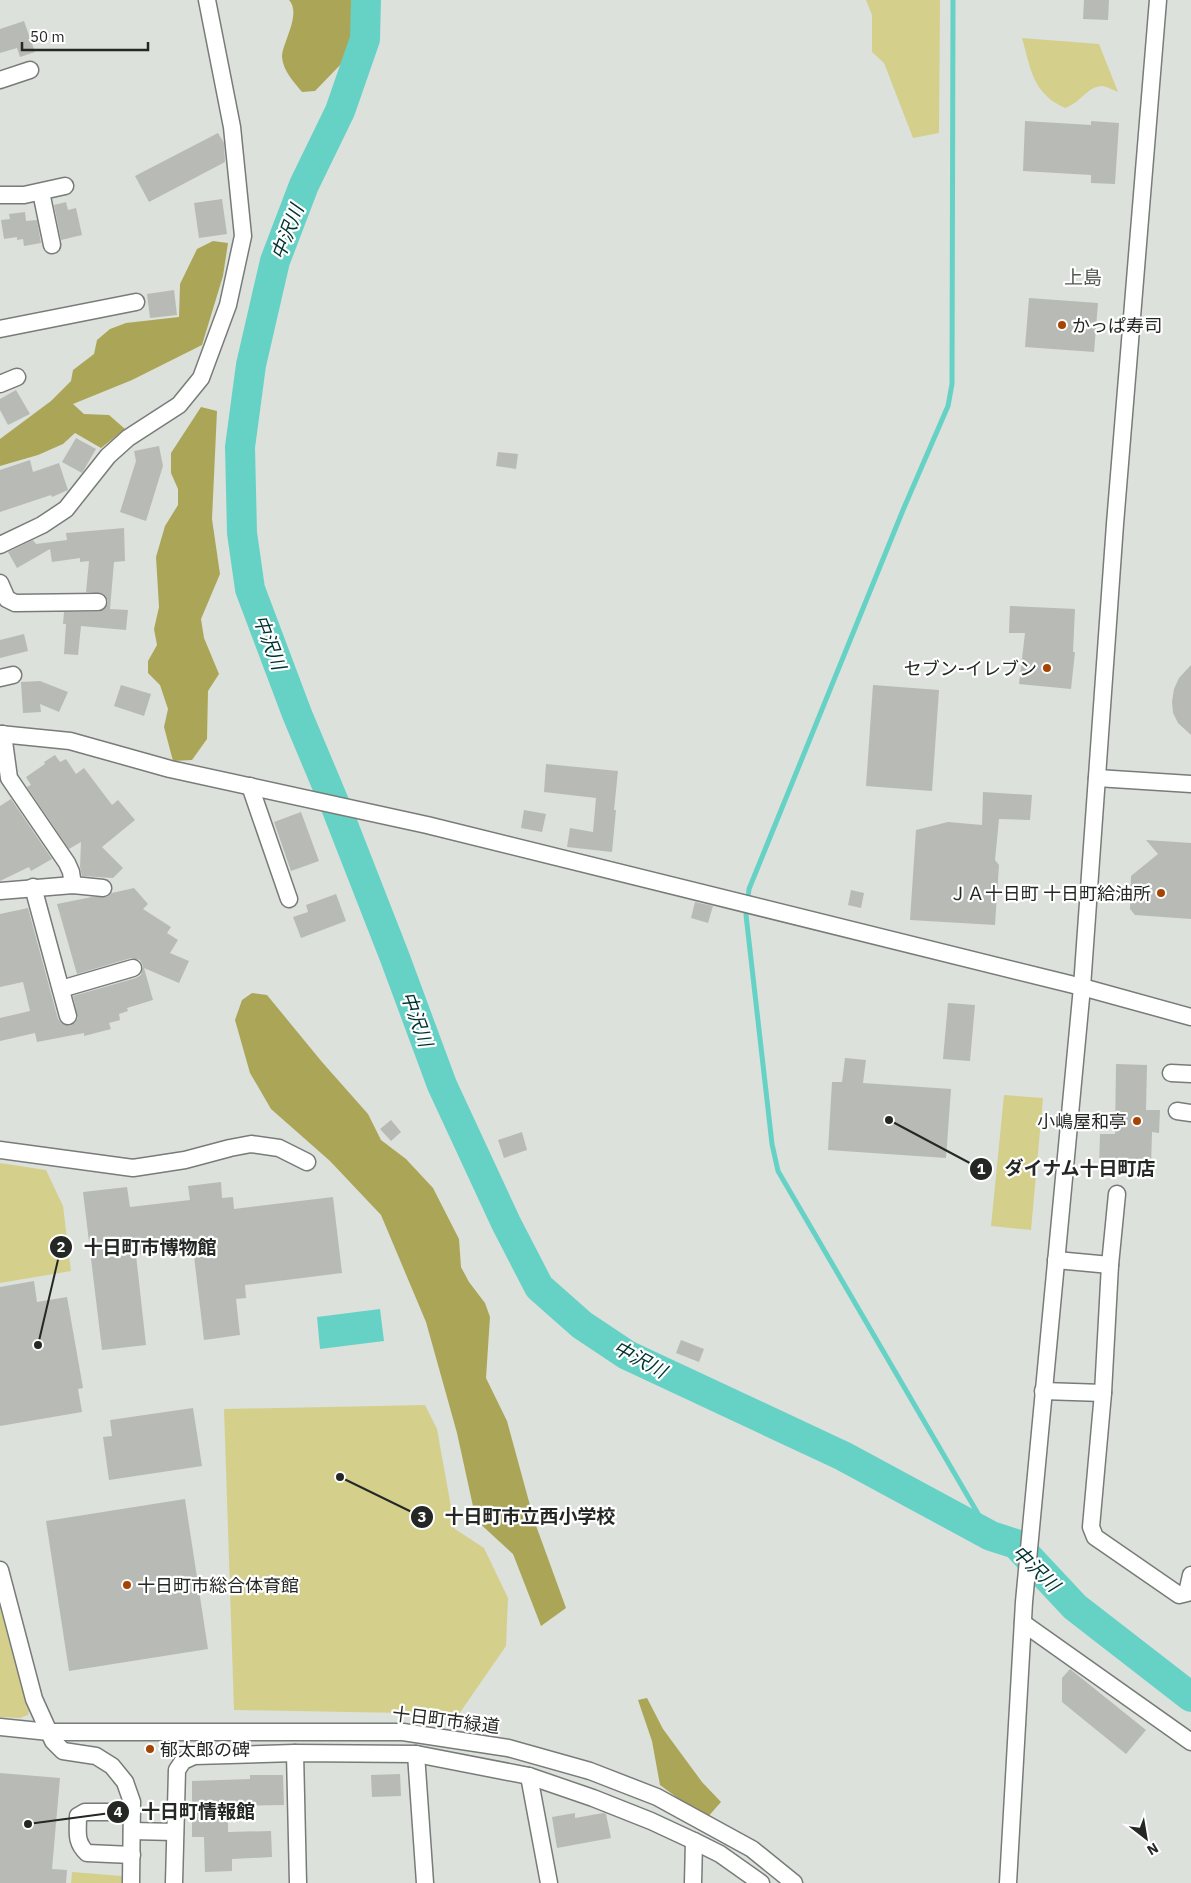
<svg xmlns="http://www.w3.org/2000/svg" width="1191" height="1883" font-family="'IBM Plex Sans','Noto Sans JP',sans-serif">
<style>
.green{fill:#d4d08c}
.forest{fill:#aba657}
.water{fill:#66d2c6}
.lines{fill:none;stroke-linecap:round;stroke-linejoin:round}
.stream{stroke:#66d2c6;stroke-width:5}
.river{stroke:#66d2c6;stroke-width:30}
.building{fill:#b8bab5}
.minor-casing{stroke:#787c78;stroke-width:19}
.minor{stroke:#fff;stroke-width:16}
.poi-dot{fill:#a64403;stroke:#fff;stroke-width:2}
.labels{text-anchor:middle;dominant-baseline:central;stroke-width:4.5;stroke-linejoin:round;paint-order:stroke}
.poi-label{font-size:18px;fill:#252725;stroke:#fff;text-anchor:start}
.street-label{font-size:18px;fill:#252725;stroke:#fff}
.water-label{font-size:19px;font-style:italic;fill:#00332f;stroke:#fff}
.neighbourhood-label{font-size:19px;fill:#545854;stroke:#fff}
.leader{fill:none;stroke:#252725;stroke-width:2}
.callout-dot{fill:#252725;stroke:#fff;stroke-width:2}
.mark-label{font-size:15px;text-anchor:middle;font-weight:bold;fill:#fff}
.callout-label{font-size:19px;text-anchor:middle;font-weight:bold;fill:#252725;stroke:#fff;stroke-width:4.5;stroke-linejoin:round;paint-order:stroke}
</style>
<rect width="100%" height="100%" fill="#dce1dc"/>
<!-- green -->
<g class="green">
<polygon points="866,0 940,0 939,133 913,138 884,63 872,52 872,15"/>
<path d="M1022,38L1099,44L1118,92C1114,90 1107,87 1103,86C1087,86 1081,103 1065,108C1032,93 1031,69 1022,38Z"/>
<polygon points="1004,1095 1043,1098 1031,1230 991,1226"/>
<polygon points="0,1163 46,1170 63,1206 71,1271 0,1283"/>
<polygon points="425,1405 437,1429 455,1529 484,1548 508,1598 506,1646 459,1714 234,1710 224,1409"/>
<polygon points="0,1602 31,1702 28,1715 20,1718 0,1717"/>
<polygon points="72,1872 122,1876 122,1883 71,1883"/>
</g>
<!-- forest -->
<g class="forest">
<path d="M289,0H359L357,32L344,61L315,91L302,92C294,82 283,71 282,57C282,43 302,14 289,0Z"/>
<polygon points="213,241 228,243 223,276 202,345 132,380 73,404 84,414 109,415 125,429 101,448 75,433 63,444 38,455 0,466 0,439 51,401 71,381 73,370 94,354 97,340 110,329 126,323 179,317 180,284 197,249"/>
<polygon points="201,407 217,411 212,519 220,574 201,619 204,638 219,674 208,691 207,739 192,760 173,761 164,727 168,709 160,685 148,673 148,661 157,645 154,629 159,607 156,557 165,526 178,505 178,489 171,473 171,453"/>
<polygon points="252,993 267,995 322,1062 368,1114 381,1140 406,1159 433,1188 459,1239 461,1267 469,1282 485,1303 490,1317 486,1378 507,1421 534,1520 566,1608 541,1626 513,1554 476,1520 457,1433 426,1322 381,1215 330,1161 271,1109 250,1073 235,1020 242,1000"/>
<polygon points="647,1698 663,1729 702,1782 721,1802 706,1819 660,1785 652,1741 638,1700"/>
</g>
<!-- water -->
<polygon class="water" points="380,1309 384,1341 320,1349 317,1317"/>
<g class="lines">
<!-- stream -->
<polyline class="stream" points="953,0 952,384 948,406 903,510 749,889 746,915 772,1144 778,1171 991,1536"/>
<!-- river -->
<polyline class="river" points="366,0 365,39 340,111 304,185 275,261 251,365 240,447 242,533 250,589 297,714 336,807 395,958 442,1085 506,1223 539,1287 582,1325 627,1355 843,1456 991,1536 1016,1544 1075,1607 1191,1697"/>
</g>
<!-- building -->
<g class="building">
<polygon points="1084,0 1109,0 1108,20 1083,19"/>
<polygon points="24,21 35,52 20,57 17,48 0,53 0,29"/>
<polygon points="1025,121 1091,125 1091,121 1119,123 1115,184 1091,183 1091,175 1023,171"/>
<polygon points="218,133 224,143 225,162 149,202 135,176"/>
<polygon points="222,199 227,234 199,238 194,203"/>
<polygon points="66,202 68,210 76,208 82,235 61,240 54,205"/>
<polygon points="25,212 26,221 37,220 41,243 24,246 23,239 17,240 17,237 4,239 1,220 10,219 9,214"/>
<polygon points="174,290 177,315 150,318 147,294"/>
<polygon points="1029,298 1098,303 1094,352 1025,347"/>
<polygon points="16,390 30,414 8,425 0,410 0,399"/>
<polygon points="76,438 96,449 82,473 62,462"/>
<polygon points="159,446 163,466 146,521 120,512 136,461 134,451"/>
<polygon points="498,452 518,454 516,469 496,466"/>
<polygon points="30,460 33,472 59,463 68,490 52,497 51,495 0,512 0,470"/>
<polygon points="124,528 125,561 114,562 110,609 128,610 126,630 81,626 78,655 64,654 66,624 63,624 64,612 98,612 103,610 107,606 108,601 103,594 86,592 89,561 80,562 80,558 52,562 50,549 17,568 8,552 33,540 36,544 67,540 66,533"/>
<polygon points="1010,606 1075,609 1073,652 1075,652 1071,689 1019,684 1025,633 1009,633"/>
<polygon points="24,634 28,651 0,658 0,640"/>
<polygon points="1191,665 1191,735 1178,723 1173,713 1172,702 1174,689 1179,678"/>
<polygon points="40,681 68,692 59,712 40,704 41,712 23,713 21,682"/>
<polygon points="121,685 151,694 144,716 114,706"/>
<polygon points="873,685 939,690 932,791 866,786"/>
<polygon points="55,755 60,762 66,759 76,774 84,768 112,805 118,800 135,820 102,847 123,868 113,878 82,876 80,867 81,842 69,849 27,787 31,785 26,777 45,764 44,762"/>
<polygon points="546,764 618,771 614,810 616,810 612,852 567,847 570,828 593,832 596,798 544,792"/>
<polygon points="983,792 1032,795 1030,820 999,819 995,860 999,865 995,925 910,920 916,830 948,822 982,825"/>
<polygon points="11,799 52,859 31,871 29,867 0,881 0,806"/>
<polygon points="524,810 546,814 542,832 521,828"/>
<polygon points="301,812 319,861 291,871 274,822"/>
<polygon points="1146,840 1191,843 1191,919 1135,915 1130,909 1131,876 1158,854"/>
<polygon points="134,888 148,904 143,909 171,927 167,933 178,940 170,953 189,961 179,983 144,968 153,1000 127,1008 128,1011 119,1014 120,1020 109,1023 111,1029 84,1036 84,1033 37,1042 35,1033 0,1041 0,1018 30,1011 23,982 0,987 0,914 28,908 58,1019 61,1023 70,1026 75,1023 78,1018 73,996 136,978 141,975 143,966 140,960 131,958 77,974 57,904 92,897 107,897 112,893"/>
<polygon points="851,890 864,893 861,908 848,905"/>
<polygon points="336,894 346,921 301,938 293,917 308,912 306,905"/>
<polygon points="695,902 713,906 708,923 691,918"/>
<polygon points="948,1003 975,1005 970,1061 943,1059"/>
<polygon points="845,1058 866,1060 863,1083 951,1089 946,1158 828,1150 832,1082 842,1082"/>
<polygon points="1116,1064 1147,1065 1146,1110 1160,1110 1159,1133 1152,1132 1151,1169 1099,1168 1100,1134 1115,1134"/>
<polygon points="391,1120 401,1132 391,1141 380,1129"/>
<polygon points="522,1132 527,1150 504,1158 498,1140"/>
<polygon points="221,1182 222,1198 233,1197 234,1209 333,1197 342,1273 245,1285 246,1298 236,1299 240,1335 204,1340 193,1248 136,1255 146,1345 102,1350 83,1192 127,1187 130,1207 190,1200 188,1186"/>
<polygon points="34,1281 37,1302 67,1297 83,1388 78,1389 82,1412 0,1426 0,1287"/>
<polygon points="681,1340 704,1349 699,1362 676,1353"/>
<polygon points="193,1408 202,1466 109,1480 103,1437 112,1436 110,1420"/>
<polygon points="185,1499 208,1649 69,1671 46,1521"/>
<polygon points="1070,1669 1146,1730 1126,1754 1062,1702 1062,1678"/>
<polygon points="0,1773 60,1778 52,1869 67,1870 66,1883 0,1883"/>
<polygon points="400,1774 401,1796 372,1797 371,1775"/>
<polygon points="250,1775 283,1775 284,1805 228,1806 228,1832 271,1831 272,1857 232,1859 232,1871 205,1872 204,1837 192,1837 192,1781 250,1779"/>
<polygon points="575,1813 575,1818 603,1813 606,1814 611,1838 557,1848 552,1817"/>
</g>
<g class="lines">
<!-- minor casing -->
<g class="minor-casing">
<g id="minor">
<polyline points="0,80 30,70"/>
<polyline points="41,192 52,245"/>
<polyline points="0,195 24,195 65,186"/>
<polyline points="0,329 136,302"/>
<polyline points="0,384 17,377"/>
<polyline points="0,545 42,525 66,509 108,456 128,438 179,405 201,378 228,305 243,236 232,127 207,0"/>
<polyline points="0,583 7,599 15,603 98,602"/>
<polyline points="0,678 13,675"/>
<polyline points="0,734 70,741 170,769 427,825 1082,987 1191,1017"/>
<polyline points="3,734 9,778 67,863 71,872 73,885"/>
<polyline points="1097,778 1191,784"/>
<polyline points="250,786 289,899"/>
<polyline points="33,887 68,1016"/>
<polyline points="0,891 73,885 103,888"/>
<polyline points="61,989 133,968"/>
<polyline points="1171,1073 1191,1074"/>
<polyline points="1177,1111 1191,1113"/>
<polyline points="0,1150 133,1168 185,1160 230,1148 251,1144 279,1148 307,1162"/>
<polyline points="1117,1194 1110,1265 1103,1393 1091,1527 1095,1537 1179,1595 1187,1593 1191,1575"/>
<polyline points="1056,1260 1110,1265"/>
<polyline points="1043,1391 1103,1393"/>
<polyline points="0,1570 34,1699 53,1741 63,1751 96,1756 112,1766 125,1782 132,1802 131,1883"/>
<polyline points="1023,1623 1191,1742"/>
<polyline points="0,1727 49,1732 403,1732 508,1748 590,1771 657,1797 752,1849 794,1883"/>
<polyline points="295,1753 298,1883"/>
<polyline points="416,1754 425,1883"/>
<polyline points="529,1776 549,1883"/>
<polyline points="132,1831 175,1832"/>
<path d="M132,1855L87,1853C75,1842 78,1832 78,1816L85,1812H132"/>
<polyline points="174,1883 177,1770 183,1761 194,1756 295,1753 416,1754 529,1776 593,1798 651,1821 694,1841 720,1854 761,1883"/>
<polyline points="693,1883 694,1841"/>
<polyline points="1008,1883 1024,1602 1082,987 1115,524 1158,0"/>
</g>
</g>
<!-- minor -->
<use href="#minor" class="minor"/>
</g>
<!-- markers -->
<g class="poi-dot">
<circle cx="1062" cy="325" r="5"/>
<circle cx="1047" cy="668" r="5"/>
<circle cx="1161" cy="893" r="5"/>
<circle cx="1137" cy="1121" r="5"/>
<circle cx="127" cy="1585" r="5"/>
<circle cx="150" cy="1749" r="5"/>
</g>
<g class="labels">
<!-- poi labels -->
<g class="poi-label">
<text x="1072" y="325">かっぱ寿司</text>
<text x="1037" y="668" text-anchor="end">セブン-イレブン</text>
<text x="1151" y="893" text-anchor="end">ＪＡ十日町 十日町給油所</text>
<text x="1127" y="1121" text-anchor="end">小嶋屋和亭</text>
<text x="137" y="1585">十日町市総合体育館</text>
<text x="160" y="1749">郁太郎の碑</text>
</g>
<!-- street labels -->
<g class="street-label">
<text transform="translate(446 1720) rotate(7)">十日町市緑道</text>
</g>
<!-- water labels -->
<g class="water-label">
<text transform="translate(287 232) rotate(-69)">中沢川</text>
<text transform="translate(270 642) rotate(69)">中沢川</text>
<text transform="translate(417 1019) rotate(70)">中沢川</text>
<text transform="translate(640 1359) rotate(28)">中沢川</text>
<text transform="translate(1036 1568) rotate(44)">中沢川</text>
</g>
<!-- neighbourhood labels -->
<g class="neighbourhood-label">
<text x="1083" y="277">上島</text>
</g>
</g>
<!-- callouts -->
<path class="leader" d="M889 1120L981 1169M38 1345L61 1247M340 1477L422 1517M28 1824L118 1812"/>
<g class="callout-dot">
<circle cx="889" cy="1120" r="5"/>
<circle cx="38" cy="1345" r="5"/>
<circle cx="340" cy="1477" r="5"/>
<circle cx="28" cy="1824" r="5"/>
<circle cx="981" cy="1169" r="12"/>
<circle cx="61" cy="1247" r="12"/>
<circle cx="422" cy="1517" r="12"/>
<circle cx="118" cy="1812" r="12"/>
</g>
<g class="mark-label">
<text x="981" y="1174">1</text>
<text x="61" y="1252">2</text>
<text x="422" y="1522">3</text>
<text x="118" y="1817">4</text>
</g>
<g class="callout-label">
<text x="1080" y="1175">ダイナム十日町店</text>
<text x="150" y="1254">十日町市博物館</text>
<text x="530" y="1523">十日町市立西小学校</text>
<text x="198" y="1818">十日町情報館</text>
</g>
<!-- north arrow -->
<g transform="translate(1146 1838) rotate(149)" stroke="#ffffff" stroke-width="4" paint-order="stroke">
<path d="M0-4L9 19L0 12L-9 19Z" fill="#252725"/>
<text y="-8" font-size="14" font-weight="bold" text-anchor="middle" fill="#252725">N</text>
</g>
<!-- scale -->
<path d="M22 42v8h126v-8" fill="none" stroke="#252725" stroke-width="2.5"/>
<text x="30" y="42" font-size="15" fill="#252725" stroke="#ffffff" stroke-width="4" paint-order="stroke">50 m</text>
</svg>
